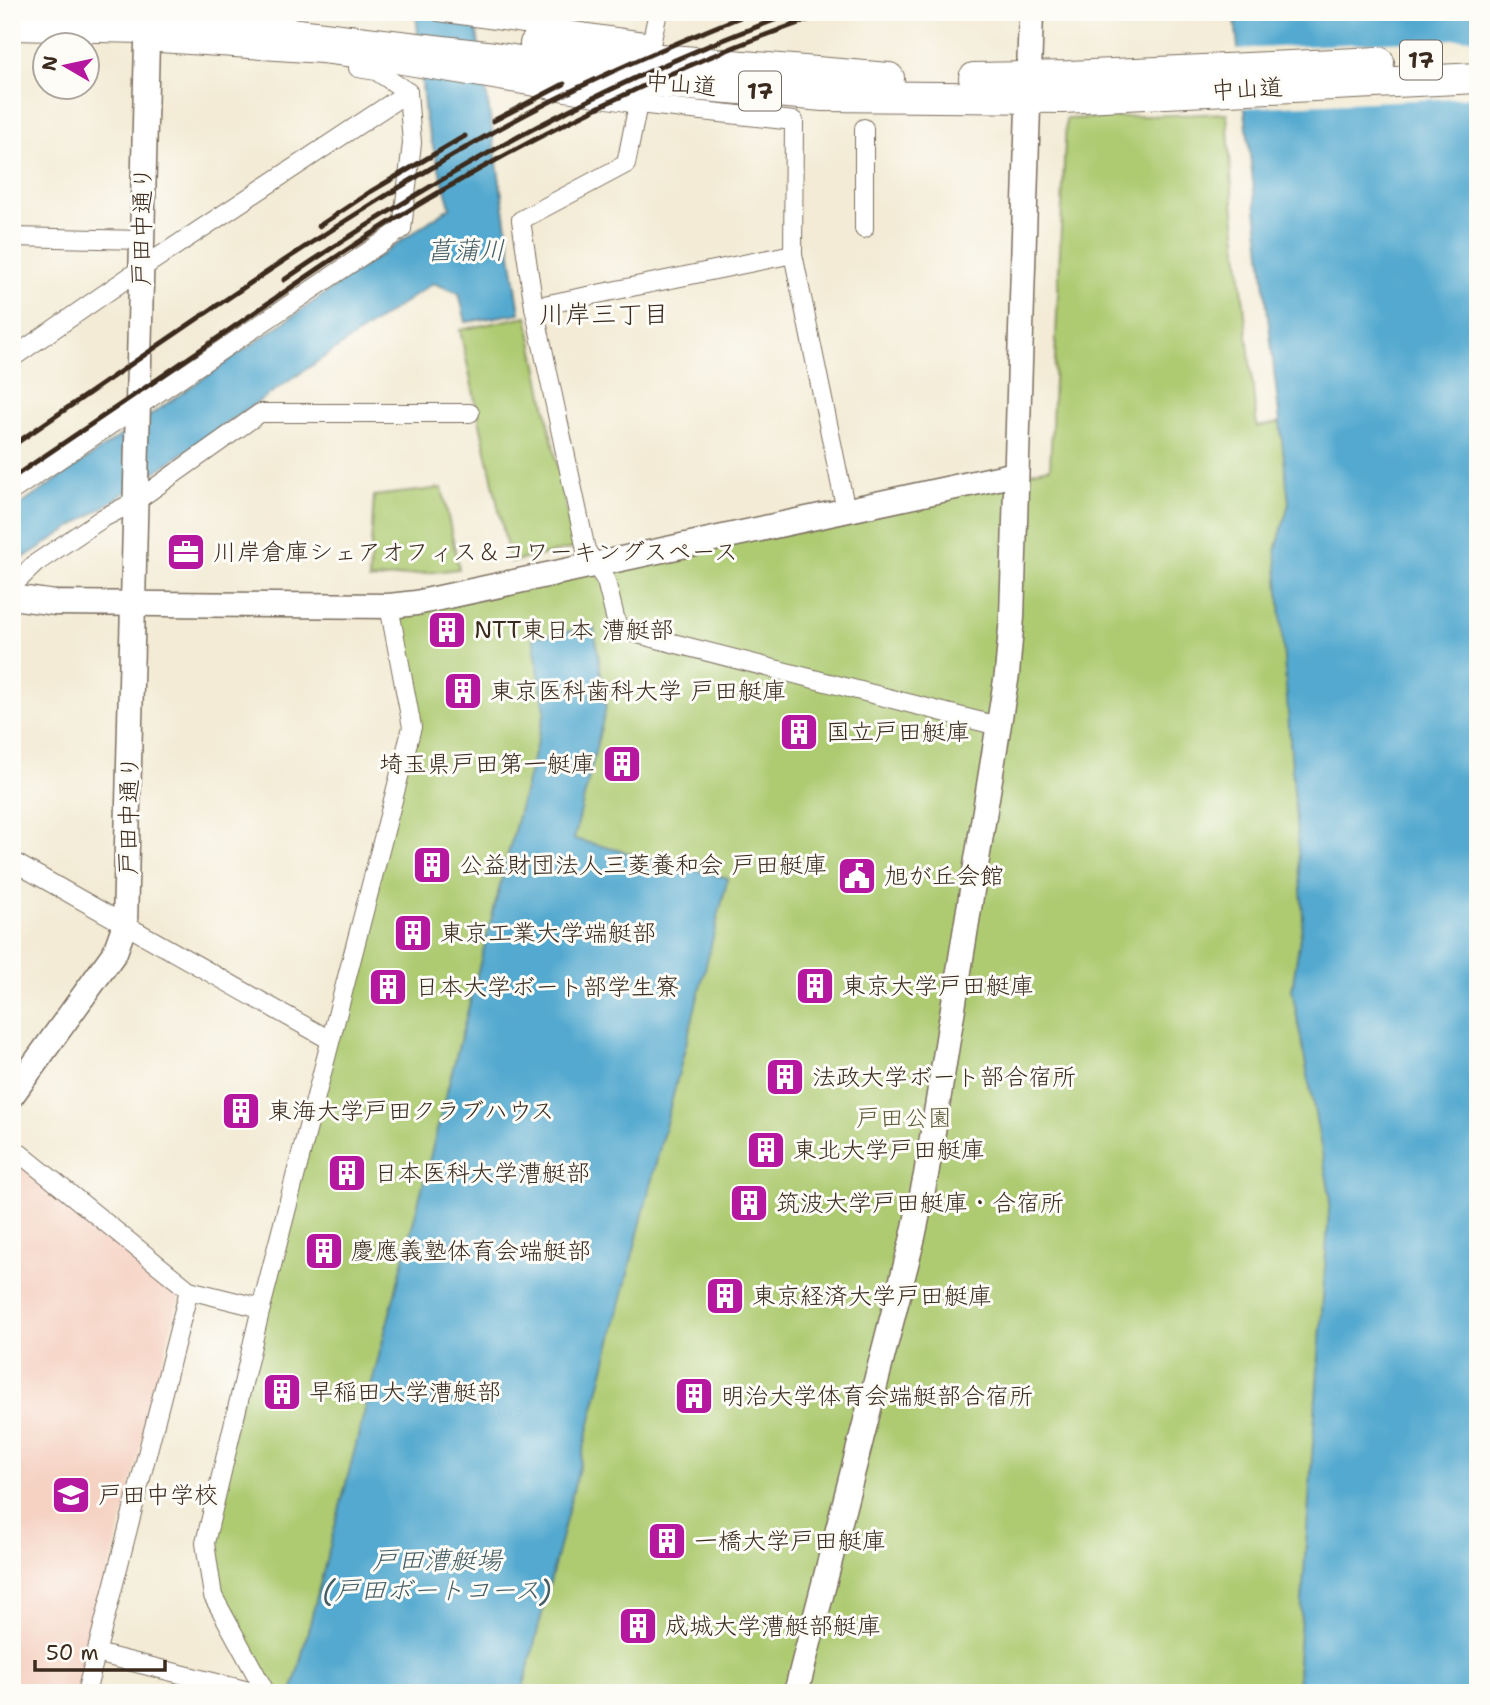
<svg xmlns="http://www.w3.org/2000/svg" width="1490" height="1705" font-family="'Shantell Sans','Klee One',sans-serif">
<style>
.built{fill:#f5d2c2}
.green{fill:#aecb72;stroke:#747a48;stroke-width:2}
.water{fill:#52a9cf;stroke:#466a76;stroke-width:2}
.pier{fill:#f3ebd5}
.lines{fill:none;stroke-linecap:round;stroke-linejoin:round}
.street-casing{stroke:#7b6e5e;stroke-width:20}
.secondary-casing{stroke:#7b6e5e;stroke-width:27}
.highway-casing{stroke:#7b6e5e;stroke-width:32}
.street{stroke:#fff;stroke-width:18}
.secondary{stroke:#fff;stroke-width:24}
.highway{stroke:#fff;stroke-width:30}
.rail{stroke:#3b2a1e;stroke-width:5}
.labels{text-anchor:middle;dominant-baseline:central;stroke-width:6;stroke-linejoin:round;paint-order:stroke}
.shield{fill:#fdfcf7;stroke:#75695f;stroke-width:2}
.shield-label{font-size:23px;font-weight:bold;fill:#3b2a1e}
.street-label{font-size:24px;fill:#3b2a1e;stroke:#fdfcf7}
.poi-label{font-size:24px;fill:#3b2a1e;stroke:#fdfcf7;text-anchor:start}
.park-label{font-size:24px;fill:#5e5a37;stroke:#fdfcf7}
.water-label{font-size:26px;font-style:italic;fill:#445d65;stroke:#fdfcf7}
.neighbourhood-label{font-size:26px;fill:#3b2a1e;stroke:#fdfcf7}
</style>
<rect width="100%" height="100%" fill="#fdfcf7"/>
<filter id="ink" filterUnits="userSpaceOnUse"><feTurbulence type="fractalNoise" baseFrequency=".0143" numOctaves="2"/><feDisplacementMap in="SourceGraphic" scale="14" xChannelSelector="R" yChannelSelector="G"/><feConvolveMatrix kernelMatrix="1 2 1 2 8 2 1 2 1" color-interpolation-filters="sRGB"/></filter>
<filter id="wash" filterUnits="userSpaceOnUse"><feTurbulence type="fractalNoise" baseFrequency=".00686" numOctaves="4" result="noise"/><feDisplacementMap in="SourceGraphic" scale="28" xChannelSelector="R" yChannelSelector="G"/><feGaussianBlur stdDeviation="1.57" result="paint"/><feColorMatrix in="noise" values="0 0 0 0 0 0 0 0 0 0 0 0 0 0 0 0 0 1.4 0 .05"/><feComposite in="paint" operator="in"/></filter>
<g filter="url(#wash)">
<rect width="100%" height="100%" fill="#f3ebd5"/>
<!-- built -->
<polygon class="built" points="12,1156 177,1290 179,1298 78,1693 12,1693"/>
<!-- green -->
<g class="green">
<polygon points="1227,113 1233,203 1257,427 1478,384 1478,1590 1463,1693 266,1693 213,1596 208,1529 412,728 389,606 1050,468 1066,119"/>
<polygon points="527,316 574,548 510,562 460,330"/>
<polygon points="442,488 459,569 369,580 374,496"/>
</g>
<!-- water -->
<g class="water">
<polygon points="416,12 474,12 520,313 466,322 459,293 433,283 111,502 12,565 12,511 450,207 425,118"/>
<polygon points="1234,12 1478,12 1478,1693 1299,1693 1298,1660 1330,1195 1292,990 1303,917 1276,551 1289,503"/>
<polygon points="594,627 606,707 574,839 728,878 522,1693 292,1693 545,711 533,637"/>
</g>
<!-- pier -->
<polygon class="pier" points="1478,38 1478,97 1241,108 1234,49"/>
</g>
<g filter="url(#ink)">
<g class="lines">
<!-- street casing -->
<g class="street-casing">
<g id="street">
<polyline points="439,12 651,42"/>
<polyline points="144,42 322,54 372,60 638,104 794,121 793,254 846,511"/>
<polyline points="646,67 658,12"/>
<polyline points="640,94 626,164 521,220 534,307 586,550 606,581 618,629 998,726"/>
<polyline points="864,128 864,229"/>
<polyline points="12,237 142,240"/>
<polyline points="534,307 793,254"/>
<polyline points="12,358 142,268 408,92"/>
<polyline points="12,491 402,229 412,143 408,92 376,71 358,68"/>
<polyline points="12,586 36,563 103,518 136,501 260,413 470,413"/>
<polyline points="12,861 330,1040"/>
<polyline points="12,1147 189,1290 261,1308"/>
<polyline points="96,1653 257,1693"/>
<polyline points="86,1693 189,1290"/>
<polyline points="266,1693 213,1596 205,1543 261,1308 412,727 389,606"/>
</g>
</g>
<!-- secondary casing -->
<g class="secondary-casing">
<g id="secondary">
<polyline points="12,597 55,603 389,606 416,603 1016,474"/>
<polyline points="12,1095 115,952 125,924 147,42"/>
<polyline points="796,1693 913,1237 926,1175 1007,674 1012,617 1031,12"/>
</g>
</g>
<!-- highway casing -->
<g class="highway-casing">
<g id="highway">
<polyline points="12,25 272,31 494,57 642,81 823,96 1063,98 1478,78"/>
<polyline points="535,44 647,58 889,78"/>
<polyline points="974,78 1069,76 1379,62"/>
</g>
</g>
<!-- street -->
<use href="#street" class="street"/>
<!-- secondary -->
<use href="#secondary" class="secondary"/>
<!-- highway -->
<use href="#highway" class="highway"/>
<!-- rail -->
<g class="rail">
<polyline points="493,121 564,84"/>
<polyline points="319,226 370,192 465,136"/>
<path d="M284,280C444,171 614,76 797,12"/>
<path d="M12,446C164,342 314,235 474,143C563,91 657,50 753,12"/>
<path d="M12,478C86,428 161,377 235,326C303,279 371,232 443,190C566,119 696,56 831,12"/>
</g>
</g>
</g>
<!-- icons -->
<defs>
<g id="office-square" transform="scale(2.0125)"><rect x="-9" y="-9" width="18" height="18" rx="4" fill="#b5179e" stroke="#fdfcf7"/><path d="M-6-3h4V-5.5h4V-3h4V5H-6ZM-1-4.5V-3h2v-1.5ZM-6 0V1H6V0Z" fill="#fff"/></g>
<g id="building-square" transform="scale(2.0125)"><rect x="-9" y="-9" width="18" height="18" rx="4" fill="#b5179e" stroke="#fdfcf7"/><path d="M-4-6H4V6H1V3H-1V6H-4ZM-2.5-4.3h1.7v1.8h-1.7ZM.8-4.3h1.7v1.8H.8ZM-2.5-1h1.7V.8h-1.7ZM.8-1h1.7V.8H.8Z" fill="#fff"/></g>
<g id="civic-square" transform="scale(2.0125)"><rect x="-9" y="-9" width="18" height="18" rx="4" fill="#b5179e" stroke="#fdfcf7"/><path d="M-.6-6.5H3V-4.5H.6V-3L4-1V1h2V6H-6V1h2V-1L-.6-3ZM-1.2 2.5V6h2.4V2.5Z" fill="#fff"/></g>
<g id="school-square" transform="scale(2.0125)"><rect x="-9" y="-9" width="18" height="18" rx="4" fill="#b5179e" stroke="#fdfcf7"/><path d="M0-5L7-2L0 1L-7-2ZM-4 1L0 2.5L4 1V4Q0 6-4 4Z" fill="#fff"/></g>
</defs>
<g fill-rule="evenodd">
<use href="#office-square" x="186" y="552"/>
<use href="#building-square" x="447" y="630"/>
<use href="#building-square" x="463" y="691"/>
<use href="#building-square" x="799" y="732"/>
<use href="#building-square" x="622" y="764"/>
<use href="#building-square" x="432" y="865"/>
<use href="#civic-square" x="857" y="876"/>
<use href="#building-square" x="413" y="933"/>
<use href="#building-square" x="815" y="986"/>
<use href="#building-square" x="388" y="987"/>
<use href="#building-square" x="785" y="1077"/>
<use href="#building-square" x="241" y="1111"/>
<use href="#building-square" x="766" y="1150"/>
<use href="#building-square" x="347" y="1173"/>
<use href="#building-square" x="749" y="1203"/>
<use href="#building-square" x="324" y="1251"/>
<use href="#building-square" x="725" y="1296"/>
<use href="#building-square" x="282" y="1392"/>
<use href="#building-square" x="694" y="1396"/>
<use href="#school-square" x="71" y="1495"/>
<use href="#building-square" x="667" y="1541"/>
<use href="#building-square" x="638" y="1626"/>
</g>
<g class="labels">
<!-- shield labels -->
<g class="shield">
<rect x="1400" y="40.5" width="42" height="39" rx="5"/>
<rect x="739" y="71.5" width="42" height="39" rx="5"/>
</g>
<g class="shield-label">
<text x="1421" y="60">17</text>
<text x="760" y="91">17</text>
</g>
<!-- street labels -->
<g class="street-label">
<text transform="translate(681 84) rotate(5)">中山道</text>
<text transform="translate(1247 89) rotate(-3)">中山道</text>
<text transform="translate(142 226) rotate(-89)">戸田中通り</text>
<text transform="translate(129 815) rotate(-89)">戸田中通り</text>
</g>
<!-- poi labels -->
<g class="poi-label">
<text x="213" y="552">川岸倉庫シェアオフィス＆コワーキングスペース</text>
<text x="474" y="630">NTT東日本 漕艇部</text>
<text x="490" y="691">東京医科歯科大学 戸田艇庫</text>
<text x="826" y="732">国立戸田艇庫</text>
<text x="595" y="764" text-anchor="end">埼玉県戸田第一艇庫</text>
<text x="459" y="865">公益財団法人三菱養和会 戸田艇庫</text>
<text x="884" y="876">旭が丘会館</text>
<text x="440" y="933">東京工業大学端艇部</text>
<text x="842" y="986">東京大学戸田艇庫</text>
<text x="415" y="987">日本大学ボート部学生寮</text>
<text x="812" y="1077">法政大学ボート部合宿所</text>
<text x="268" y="1111">東海大学戸田クラブハウス</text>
<text x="793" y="1150">東北大学戸田艇庫</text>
<text x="374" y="1173">日本医科大学漕艇部</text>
<text x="776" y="1203">筑波大学戸田艇庫・合宿所</text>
<text x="351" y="1251">慶應義塾体育会端艇部</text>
<text x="752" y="1296">東京経済大学戸田艇庫</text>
<text x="309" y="1392">早稲田大学漕艇部</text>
<text x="721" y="1396">明治大学体育会端艇部合宿所</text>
<text x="98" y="1495">戸田中学校</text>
<text x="694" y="1541">一橋大学戸田艇庫</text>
<text x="665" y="1626">成城大学漕艇部艇庫</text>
</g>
<!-- park labels -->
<g class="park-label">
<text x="904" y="1118">戸田公園</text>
</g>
<!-- water labels -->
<g class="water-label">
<text x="466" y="249">菖蒲川</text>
<text x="437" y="1559">戸田漕艇場<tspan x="437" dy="30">(戸田ボートコース)</tspan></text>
</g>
<!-- neighbourhood labels -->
<g class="neighbourhood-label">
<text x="604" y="313">川岸三丁目</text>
</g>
</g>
<!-- margin -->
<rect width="1490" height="1705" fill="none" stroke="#fdfcf7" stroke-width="42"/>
<!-- north arrow -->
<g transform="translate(66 66) rotate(279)"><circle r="33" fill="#fdfcf7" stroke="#afa8a0" stroke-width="2"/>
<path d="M0-5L12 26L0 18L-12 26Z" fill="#b5179e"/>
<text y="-10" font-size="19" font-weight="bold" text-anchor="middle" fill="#3b2a1e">N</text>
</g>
<!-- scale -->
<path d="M35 1660v10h130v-10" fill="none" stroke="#3b2a1e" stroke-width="3.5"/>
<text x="46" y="1660" font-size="21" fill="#3b2a1e" stroke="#fdfcf7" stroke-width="5" paint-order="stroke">50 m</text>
</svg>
